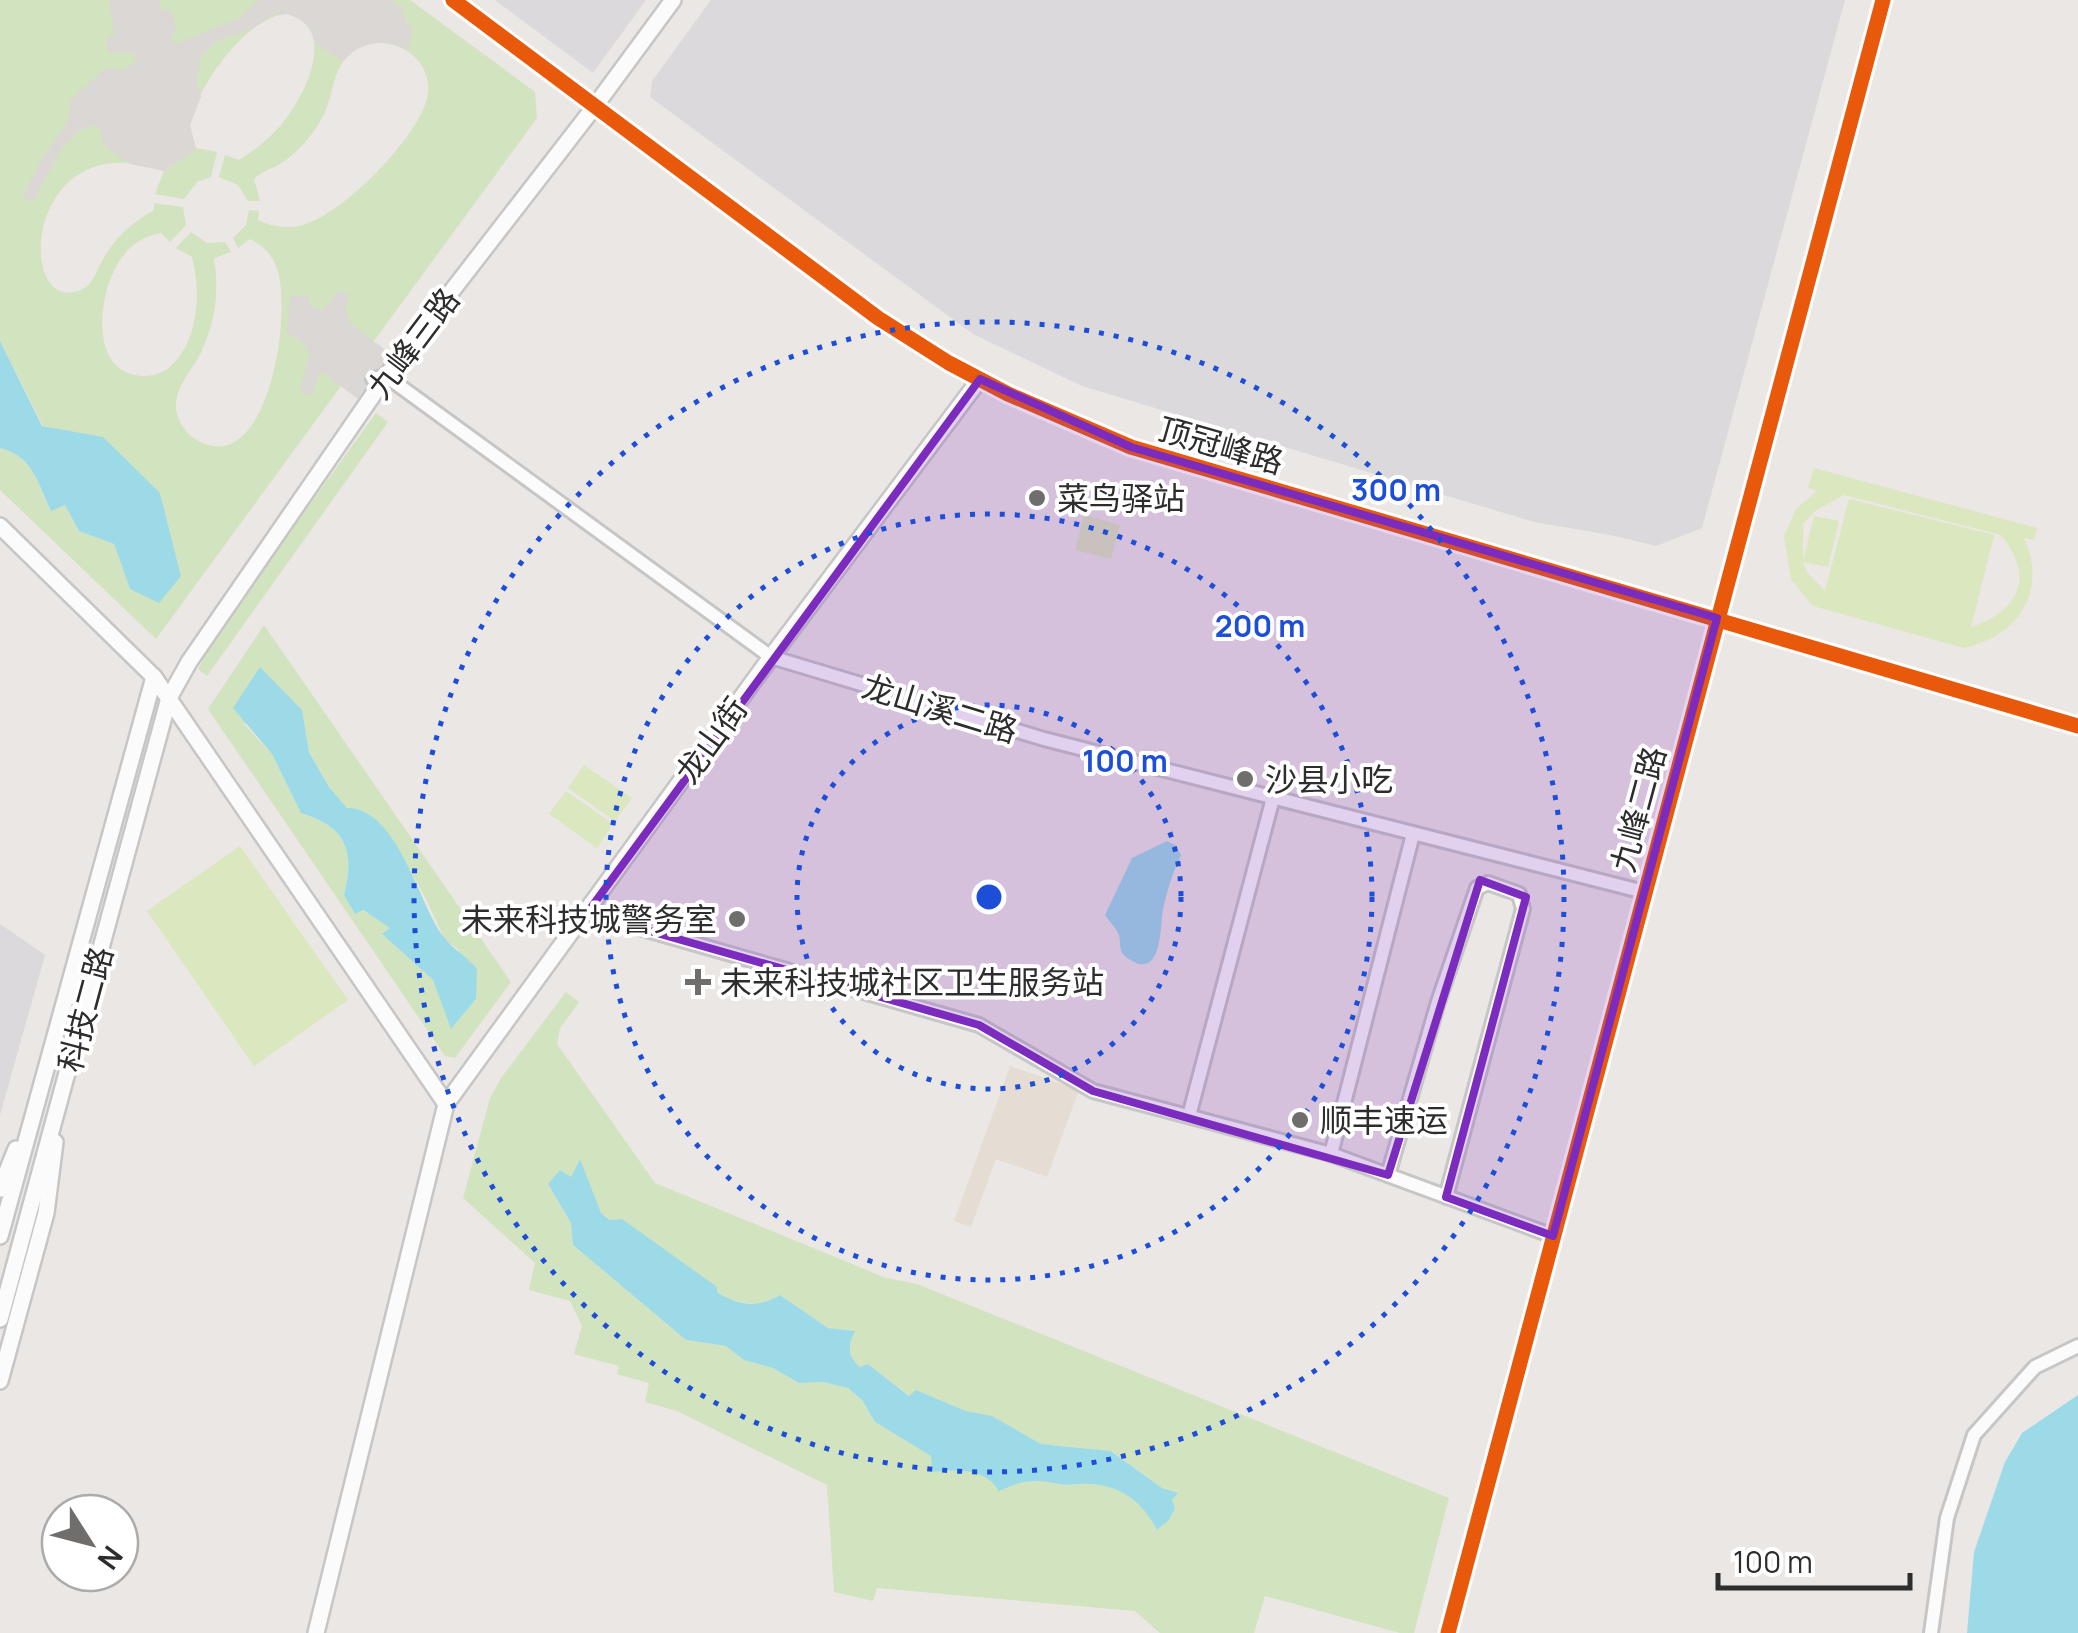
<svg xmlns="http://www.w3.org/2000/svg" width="2078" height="1633" font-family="Manrope,'Noto Sans SC',sans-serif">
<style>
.industrial{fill:#dbd9db}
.education{fill:#e5ddd3}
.green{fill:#d1e3bf;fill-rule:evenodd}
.pitch{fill:#dbe7be;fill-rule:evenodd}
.plaza{fill:#dbd7d4}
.water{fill:#9ddae7}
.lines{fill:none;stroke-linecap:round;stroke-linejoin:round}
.minor-casing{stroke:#c7c6c6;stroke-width:18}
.tertiary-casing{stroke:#c7c6c6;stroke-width:20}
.minor{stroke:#fcfbfb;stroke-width:12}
.tertiary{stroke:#fcfbfb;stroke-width:15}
.cycleway-casing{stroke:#fff;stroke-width:21}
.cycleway{stroke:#e8590c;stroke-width:15}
.marked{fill:#7b2cbf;fill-opacity:0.2;stroke:#7b2cbf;stroke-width:8;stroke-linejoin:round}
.ring{fill:none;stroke:#1d4ed8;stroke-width:5;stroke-dasharray:5 10}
.poi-dot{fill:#706e6d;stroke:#fff;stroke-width:4}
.labels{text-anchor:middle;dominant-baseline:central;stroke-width:8;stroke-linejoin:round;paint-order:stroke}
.street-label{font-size:32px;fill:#2d2d2d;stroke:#fff}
.poi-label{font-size:32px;fill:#2d2d2d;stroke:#fff;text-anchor:start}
.centre{fill:#1d4ed8;stroke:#fff;stroke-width:5}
.ring-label{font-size:30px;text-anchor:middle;font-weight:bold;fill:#1d4ed8;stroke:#fff;stroke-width:8;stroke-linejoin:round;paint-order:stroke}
</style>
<rect width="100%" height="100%" fill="#ebe7e4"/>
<!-- industrial -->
<g class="industrial">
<polygon points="495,0 646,0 593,73"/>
<polygon points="711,0 1845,0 1702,528 1656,546 1610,535 1534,522 1082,386 973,334 650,97 652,81"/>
<polygon points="0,924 45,955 0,1115"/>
</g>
<!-- education -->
<polygon class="education" points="1010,1066 1079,1090 1047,1177 996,1159 971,1227 954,1221"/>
<!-- green -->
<g class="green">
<path d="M0,0H410L535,92L537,118L156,639L0,490V448C33,456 37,482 50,510L65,505L79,531L114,544L130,589L181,576L160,493L69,432L43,426L0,341ZM287,14C340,28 304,98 281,125C269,139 255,150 239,160L225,155L219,177L238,185L248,201H260L254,179C261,172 271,169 280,164C299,152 315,133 325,112C334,91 333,65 354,51C389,27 440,60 426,102C413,142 344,213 303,225C288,229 272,227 258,220L259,211L249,210L246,225L233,238L238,248L250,239C262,245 271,253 276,266C294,307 269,482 197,440C186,434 178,422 176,409C174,386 195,368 203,348C216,319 219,289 214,258L231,252L225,242L207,243L191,232L176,248L192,257C201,291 199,340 171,366C164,373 152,376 143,376C95,374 98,315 109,283C118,257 133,238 161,233L170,242L186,225L183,207L154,203V210C135,221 120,233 108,251C99,262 96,282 83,289C14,322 22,120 164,171L155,194L184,199L197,182L211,177L217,152L196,148C192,141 188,134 190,125C195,88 248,15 287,14Z"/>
<polygon points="376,413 388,422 207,676 198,669 219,630"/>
<path d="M264,625L511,982L455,1058L445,1056L208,709ZM301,710L309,751L329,787L347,808L392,838L424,895L445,940L458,949L476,999L452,1028L433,980L383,935L391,928L362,910L355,914L344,895C355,851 347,827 301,813L272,754L244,724Z"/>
<path d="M566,992L579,1002L560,1028L557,1044L655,1183L886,1278L917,1284L1449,1498L1414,1633H1400L1265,1596L1254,1633H1160L1135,1611L877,1588L873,1601L834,1592L827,1485L677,1411L645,1402L649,1383L617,1374L619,1366L574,1354L582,1326L570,1301L529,1290L535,1263L463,1198L490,1098L501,1078ZM579,1161L601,1213L728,1299C749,1305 761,1306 780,1295L828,1328L854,1331C849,1347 847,1355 860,1367L868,1364L910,1396L916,1390L966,1411L992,1416L1041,1444L1112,1451L1162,1488L1177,1494L1172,1501L1169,1520L1157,1530C1142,1501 1123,1486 1090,1484C1080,1483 1068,1486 1059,1484C1033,1479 1024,1480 999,1490C985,1467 956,1470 932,1472L931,1456L875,1422L862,1400L848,1388L823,1382L799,1383L773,1368L745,1360L726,1346L686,1340L573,1245L571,1223L548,1184L571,1177Z"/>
</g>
<!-- pitch -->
<g class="pitch">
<path d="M1814,468L2037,528L2034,540L2024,538C2048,591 2019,636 1964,648L1813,606L1791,579L1784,536L1796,509L1817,491L1808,488ZM1844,495L2001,535C2035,576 2020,611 1971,627L1994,535L1849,499L1825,591L1807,573L1803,562L1828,567L1839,521L1814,516L1803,561V524L1815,511Z"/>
<polygon points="1084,515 1120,525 1111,559 1075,550"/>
<polygon points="584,765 632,798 615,821 568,788"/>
<polygon points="566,791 613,824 597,848 549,814"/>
<polygon points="240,846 348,1000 254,1066 147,911"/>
</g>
<!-- plaza -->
<g class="plaza">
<polygon points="109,0 160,0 159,8 172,12 176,27 171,39 175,44 239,18 259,0 390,0 403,9 407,25 413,27 408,50 391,43 373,43 356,49 343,61 315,43 311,29 300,19 287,14 273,15 254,28 215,42 200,58 197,82 201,97 190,125 196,149 164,171 130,164 102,144 101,130 95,126 87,127 77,132 61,150 33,202 22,197 42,158 67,123 71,99 106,68 123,70 135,62 135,55 131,52 109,53 106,38 114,35"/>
<polygon points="339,290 349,295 345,311 351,324 391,354 358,399 321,371 310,396 300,390 310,355 302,342 287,333 290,296 307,295 312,306 323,310"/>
</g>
<!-- water -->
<g class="water">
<path d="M0,341L42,426L103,437L160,493L181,576L159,603L130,589L114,544L79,531L65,505L51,511C37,482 33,456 0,448Z"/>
<path d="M260,667L302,710L309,752L329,787L347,808C398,808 419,905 443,936C452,949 467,956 477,969L476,999L451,1029L433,980L382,934L390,928L363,910L355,914L344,895C355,851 347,827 301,813L272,754L233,708Z"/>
<path d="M1167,841L1175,845L1181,855C1173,871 1167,891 1163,909C1160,925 1163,985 1126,957C1118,951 1121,943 1119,935C1117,929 1109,921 1105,915L1132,858Z"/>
<path d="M580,1159L601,1213L610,1220L622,1219L717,1287V1292C738,1306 758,1308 780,1295L828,1328L855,1331C848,1346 847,1355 860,1367L868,1364L909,1396L916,1390L966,1411L992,1416L1041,1444L1111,1451L1162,1488L1178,1493L1172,1500L1175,1508L1169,1520L1157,1530C1142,1502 1123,1486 1090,1484C1080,1483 1068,1486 1059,1484C1033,1479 1024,1480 999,1491C985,1467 955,1470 932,1472L931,1456L875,1422L862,1400L848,1388L823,1382L799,1383L773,1368L744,1360L726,1346L686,1340L573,1245L571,1223L548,1184L560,1170L571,1177Z"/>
<polygon points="2078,1395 2078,1633 1967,1633 1974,1552 2005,1462 2022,1433"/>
</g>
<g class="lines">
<!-- minor casing -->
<g class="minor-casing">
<g id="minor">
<polyline points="373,379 386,376 771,657 1044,739 1644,892"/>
<polyline points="587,913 979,1025 1093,1091 1331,1154 1553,1236"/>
<polyline points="1189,1116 1273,798"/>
<polyline points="1331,1154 1413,834"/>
<polyline points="1388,1175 1438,1002 1477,888 1488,883 1519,894 1523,909 1446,1197"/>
<polyline points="1931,1633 1947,1518 1974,1435 2035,1367 2078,1346"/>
</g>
</g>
<!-- tertiary casing -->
<g class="tertiary-casing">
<g id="tertiary">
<polyline points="453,0 878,318 949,363 1008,394 1131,447 2078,726"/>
<polyline points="0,526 154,677 446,1104"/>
<polyline points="0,1189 16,1149"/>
<polyline points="0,1236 154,677"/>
<polyline points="0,1319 169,698 189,662 386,376 595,106 673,0"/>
<polyline points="0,1381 46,1213 55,1142"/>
<polyline points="316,1633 446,1104 771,657 980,379"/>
<polyline points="1448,1633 1883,0"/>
</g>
</g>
<!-- minor -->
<use href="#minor" class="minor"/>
<!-- tertiary -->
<use href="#tertiary" class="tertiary"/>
<!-- cycleway casing -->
<g class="cycleway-casing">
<g id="cycleway">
<polyline points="453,0 878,318 949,363 1008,394 1131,447 2078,726"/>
<polyline points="1448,1633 1883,0"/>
</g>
</g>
<!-- cycleway -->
<use href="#cycleway" class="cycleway"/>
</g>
<!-- marked area -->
<path class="marked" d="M980,379L1131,447L1717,618L1553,1236L1446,1197L1526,897L1480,880L1388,1175L1093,1091L979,1025L587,913Z"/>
<!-- distance rings -->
<g class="ring">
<circle cx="989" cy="897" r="192"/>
<circle cx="989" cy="897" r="383"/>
<circle cx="989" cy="897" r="575"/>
</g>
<!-- markers -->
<g class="poi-dot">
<circle cx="1037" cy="498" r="10"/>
<circle cx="1245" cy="779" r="10"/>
<circle cx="737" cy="919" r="10"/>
<path d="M693 967h10v10h10v10h-10v10h-10v-10h-10v-10h10z"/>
<circle cx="1300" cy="1120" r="10"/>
</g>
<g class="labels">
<!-- street labels -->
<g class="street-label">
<text transform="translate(413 343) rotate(-53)">九峰三路</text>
<text transform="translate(1221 445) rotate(16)">顶冠峰路</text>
<text transform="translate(940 708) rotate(17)">龙山溪二路</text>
<text transform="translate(711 740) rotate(-54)">龙山街</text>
<text transform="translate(1638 809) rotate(-75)">九峰二路</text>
<text transform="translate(85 1009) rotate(-75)">科技二路</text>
</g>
<!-- poi labels -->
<g class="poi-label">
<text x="1057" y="498">菜鸟驿站</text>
<text x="1265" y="779">沙县小吃</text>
<text x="717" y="919" text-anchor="end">未来科技城警务室</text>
<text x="720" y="982">未来科技城社区卫生服务站</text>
<text x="1320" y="1120">顺丰速运</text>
</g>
</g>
<circle cx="989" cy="897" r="15" class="centre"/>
<g class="ring-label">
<text x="1396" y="501">300 m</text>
<text x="1260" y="637">200 m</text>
<text x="1125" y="772">100 m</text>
</g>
<!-- north arrow -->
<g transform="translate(90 1543) rotate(126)"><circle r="48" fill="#ffffff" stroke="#ababab" stroke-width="2.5"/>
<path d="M0-8L18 38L0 25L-18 38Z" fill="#706e6d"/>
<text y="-15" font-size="28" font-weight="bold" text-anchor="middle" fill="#2d2d2d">N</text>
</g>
<!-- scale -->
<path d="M1718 1573v15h192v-15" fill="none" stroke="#2d2d2d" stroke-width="5"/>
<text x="1733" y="1573" font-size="30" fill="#2d2d2d" stroke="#ffffff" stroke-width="8" paint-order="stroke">100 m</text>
</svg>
